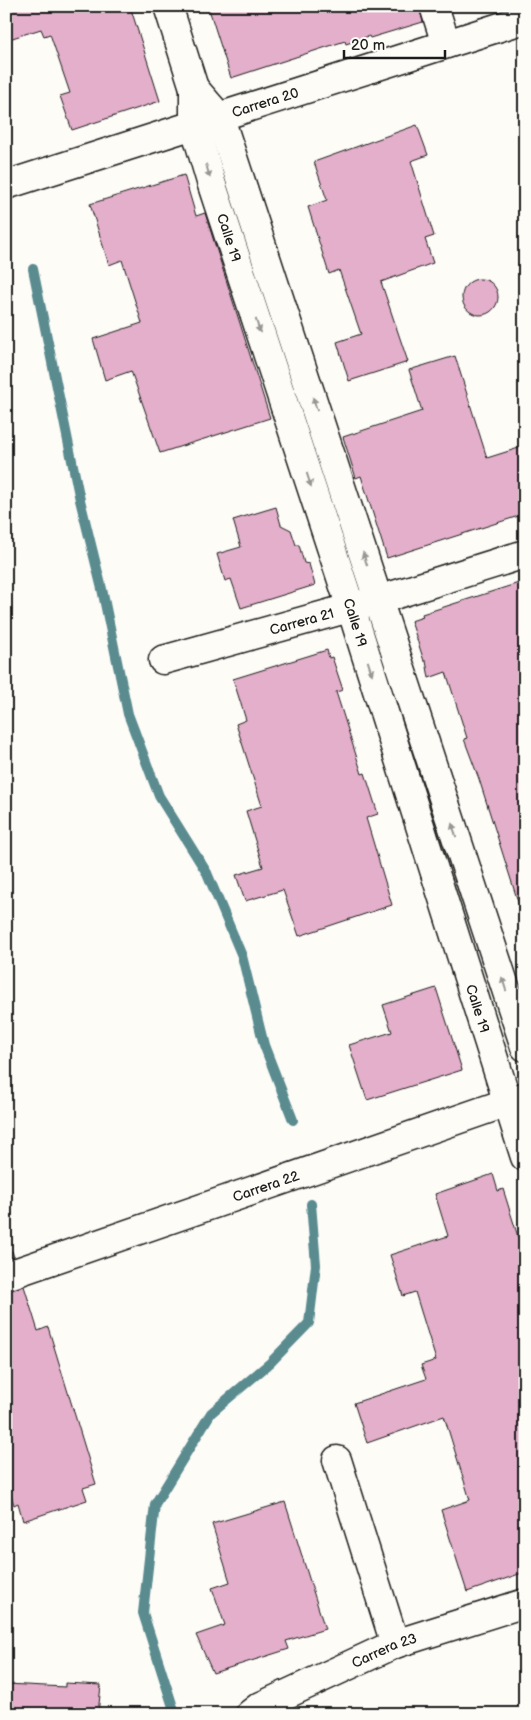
<svg xmlns="http://www.w3.org/2000/svg" width="531" height="1720" font-family="'Balsamiq Sans',sans-serif">
<style>
.lines{fill:none;stroke-linecap:round;stroke-linejoin:round}
.stream{stroke:#5a8b8f;stroke-width:10}
.building{fill:#e3afca;stroke:#1c1c1c}
.minor-casing{stroke:#1c1c1c;stroke-width:31}
.minor{stroke:#fdfcf7;stroke-width:28}
.oneway{fill:#989794}
.labels{text-anchor:middle;dominant-baseline:central;stroke-width:4;stroke-linejoin:round;paint-order:stroke}
.street-label{font-size:14px;fill:#1c1c1c;stroke:#fdfcf7}
</style>
<rect width="100%" height="100%" fill="#fdfcf7"/>
<filter id="ink" filterUnits="userSpaceOnUse"><feTurbulence type="fractalNoise" baseFrequency=".02" numOctaves="2"/><feDisplacementMap in="SourceGraphic" scale="10" xChannelSelector="R" yChannelSelector="G"/><feConvolveMatrix kernelMatrix="1 2 1 2 8 2 1 2 1" color-interpolation-filters="sRGB"/></filter>
<g filter="url(#ink)">
<g class="lines">
<!-- stream -->
<g class="stream">
<polyline points="33,269 80,500 102,589 128,714 159,796 207,873 242,956 264,1045 293,1120"/>
<polyline points="173,1707 143,1613 155,1504 211,1413 270,1363 309,1323 316,1265 311,1204"/>
</g>
</g>
<!-- building -->
<g class="building">
<polygon points="6,6 130,6 160,101 72,130 60,96 70,93 50,34 44,36 41,29 6,40"/>
<polygon points="208,6 419,6 423,22 370,38 369,36 346,44 345,41 231,78"/>
<polygon points="417,125 428,155 411,161 434,236 425,239 433,263 381,282 408,362 349,381 337,342 361,334 339,270 329,274 308,207 327,200 314,162"/>
<polygon points="184,175 196,216 205,213 270,418 160,453 131,371 105,380 93,339 142,323 122,260 109,265 90,204"/>
<circle cx="480" cy="297" r="18"/>
<polygon points="455,356 487,458 525,446 525,514 387,558 361,476 356,478 343,437 422,411 409,370"/>
<polygon points="276,507 281,525 291,530 296,545 299,545 304,563 309,564 315,585 241,608 231,579 225,581 217,554 241,547 233,520"/>
<polygon points="525,581 525,904 519,905 479,779 464,739 467,738 446,672 429,678 426,661 424,661 411,621 423,617 422,614"/>
<polygon points="327,650 329,658 332,657 343,690 336,692 362,774 365,773 378,814 366,818 392,905 299,936 283,890 245,901 236,875 263,867 246,811 262,806 236,724 246,720 233,679"/>
<polygon points="436,988 462,1070 367,1100 349,1045 392,1032 383,1005"/>
<polygon points="493,1174 498,1191 503,1189 525,1259 525,1572 467,1592 441,1510 470,1500 444,1416 367,1443 354,1403 426,1379 421,1365 436,1360 415,1292 403,1296 390,1255 448,1236 435,1194"/>
<polygon points="6,1251 12,1251 14,1257 6,1259"/>
<polygon points="24,1286 38,1331 48,1327 96,1484 83,1488 87,1500 23,1521 18,1503 14,1505 6,1479 6,1291"/>
<polygon points="285,1502 325,1629 286,1641 289,1649 213,1673 196,1635 225,1625 212,1588 230,1582 212,1524"/>
<polygon points="65,1683 101,1685 98,1714 6,1714 6,1684 65,1687"/>
</g>
<g class="lines">
<!-- minor casing -->
<g class="minor-casing">
<g id="minor">
<path id="s1" d="M168,6L194,88V124L211,182L351,608L525,1157"/>
<polyline points="434,6 446,44"/>
<polyline points="194,88 220,118 525,1047"/>
<path id="s2" d="M6,185L525,19"/>
<path id="s3" d="M163,660L378,600L525,554"/>
<path id="s4" d="M6,1276L523,1097"/>
<polyline points="337,1460 395,1644"/>
<path id="s5" d="M250,1714L259,1707L395,1644L525,1603"/>
</g>
</g>
<!-- minor -->
<use href="#minor" class="minor"/>
</g>
<!-- one-way arrows -->
<defs><path id="oneway-solid" d="M-6-.8H1V-3.2L6.5 0L1 3.2V.8H-6Z" transform="scale(1.25)"/></defs>
<g class="oneway">
<use href="#oneway-solid" transform="translate(208 171) rotate(74)"/>
<use href="#oneway-solid" transform="translate(258 326) rotate(72)"/>
<use href="#oneway-solid" transform="translate(315 404) rotate(-108)"/>
<use href="#oneway-solid" transform="translate(309 480) rotate(72)"/>
<use href="#oneway-solid" transform="translate(365 559) rotate(-108)"/>
<use href="#oneway-solid" transform="translate(370 668) rotate(72)"/>
<use href="#oneway-solid" transform="translate(454 830) rotate(-108)"/>
<use href="#oneway-solid" transform="translate(504 984) rotate(-108)"/>
</g>
</g>
<g class="labels">
<!-- street labels -->
<g class="street-label">
<text stroke="none"><textPath href="#s2" startOffset="272">Carrera 20</textPath></text>
<text stroke="none"><textPath href="#s1" startOffset="241">Calle 19</textPath></text>
<text stroke="none"><textPath href="#s3" startOffset="144">Carrera 21</textPath></text>
<text stroke="none"><textPath href="#s1" startOffset="646">Calle 19</textPath></text>
<text stroke="none"><textPath href="#s1" startOffset="1051">Calle 19</textPath></text>
<text stroke="none"><textPath href="#s4" startOffset="275">Carrera 22</textPath></text>
<text stroke="none"><textPath href="#s5" startOffset="149">Carrera 23</textPath></text>
</g>
</g>
<!-- margin -->
<rect width="531" height="1720" fill="none" stroke="#fdfcf7" stroke-width="25"/>
<rect x="12" y="12" width="506" height="1695" fill="none" stroke="#1c1c1c" stroke-width="2" filter="url(#ink)"/>
<!-- scale -->
<path d="M344 50v8h101v-8" fill="none" stroke="#1c1c1c" stroke-width="2.5"/>
<text x="351" y="50" font-size="15" fill="#1c1c1c" stroke="#fdfcf7" stroke-width="4" paint-order="stroke">20 m</text>
</svg>
